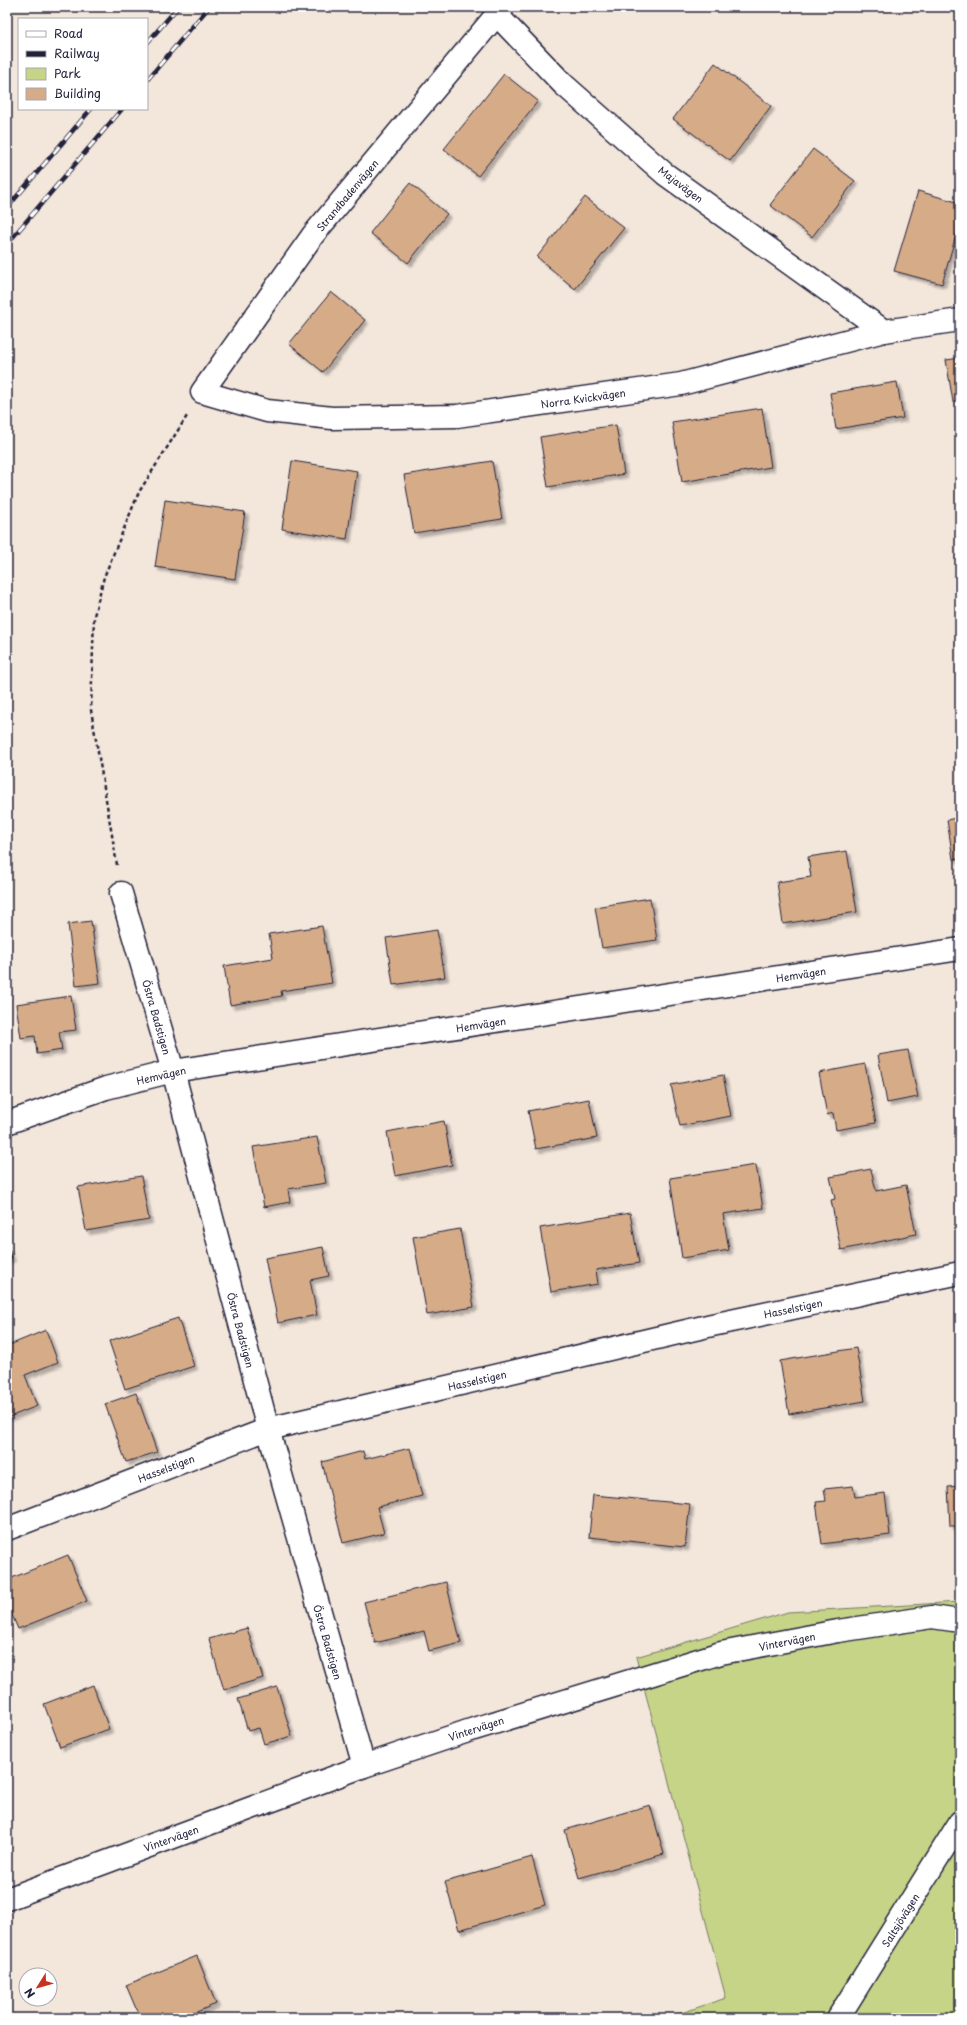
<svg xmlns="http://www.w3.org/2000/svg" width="967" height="2025" font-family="'Playpen Sans',sans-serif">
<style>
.green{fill:#c6d488;stroke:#747b62}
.building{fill:#d6ab88;stroke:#22223b;filter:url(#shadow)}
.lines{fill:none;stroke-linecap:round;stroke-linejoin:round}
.street-casing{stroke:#22223b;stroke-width:25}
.path{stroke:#22223b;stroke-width:2.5;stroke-dasharray:4 3;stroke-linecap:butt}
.street{stroke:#fff;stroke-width:22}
.rail-casing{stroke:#22223b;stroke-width:4.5}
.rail{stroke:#fff;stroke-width:3;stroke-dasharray:9;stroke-linecap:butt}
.labels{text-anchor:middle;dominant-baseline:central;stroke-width:3;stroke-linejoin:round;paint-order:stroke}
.street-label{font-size:10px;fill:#22223b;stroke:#fff}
</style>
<defs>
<filter id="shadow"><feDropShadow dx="3.5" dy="3.5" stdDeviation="1" flood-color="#0004"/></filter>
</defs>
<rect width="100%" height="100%" fill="#f3e6db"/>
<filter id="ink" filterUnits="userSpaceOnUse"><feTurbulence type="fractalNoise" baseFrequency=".025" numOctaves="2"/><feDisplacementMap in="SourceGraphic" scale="8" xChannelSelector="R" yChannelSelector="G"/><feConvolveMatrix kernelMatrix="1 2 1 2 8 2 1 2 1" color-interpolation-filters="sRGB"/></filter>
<g filter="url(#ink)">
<!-- green -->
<polygon class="green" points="960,1602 960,2018 666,2018 726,1998 636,1657 788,1612"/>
<!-- building -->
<g class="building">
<polygon points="715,63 771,106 730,161 673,119"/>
<polygon points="504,74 538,101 478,176 444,149"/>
<polygon points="813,149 855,181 812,237 770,205"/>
<polygon points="410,183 447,214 408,263 370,233"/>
<polygon points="918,191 960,203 960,221 942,284 894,271"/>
<polygon points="585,197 624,228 575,289 537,257"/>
<polygon points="331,292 365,320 323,372 289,344"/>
<polygon points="960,358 960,401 953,402 946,360"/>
<polygon points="897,382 903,418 836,429 830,393"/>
<polygon points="762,408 771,467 682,482 672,422"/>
<polygon points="616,425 624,474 548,487 540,437"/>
<polygon points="292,461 357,471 347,539 282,529"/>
<polygon points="492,461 502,519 414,533 404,475"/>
<polygon points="165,500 245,512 235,579 155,567"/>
<polygon points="960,817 960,858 953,859 947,820"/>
<polygon points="847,851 857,912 783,924 777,882 811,877 808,857"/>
<polygon points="650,898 657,940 602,948 595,907"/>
<polygon points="91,921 100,983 76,986 68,924"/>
<polygon points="322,926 332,983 281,991 282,996 230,1005 224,966 273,958 269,934"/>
<polygon points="437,930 445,977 393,985 386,938"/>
<polygon points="71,996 76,1030 59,1032 62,1050 37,1054 35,1036 21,1038 16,1004"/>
<polygon points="908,1050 918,1097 887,1103 878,1055"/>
<polygon points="865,1064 876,1123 836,1130 833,1113 827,1115 819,1073"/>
<polygon points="723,1075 731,1116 680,1126 671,1085"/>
<polygon points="589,1099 597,1138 536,1149 528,1111"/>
<polygon points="444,1121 452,1165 395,1176 387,1132"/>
<polygon points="317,1137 326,1183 288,1189 290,1202 264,1207 253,1147"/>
<polygon points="756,1165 763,1208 723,1214 729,1250 682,1258 670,1178"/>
<polygon points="871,1169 876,1191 906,1185 916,1234 841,1250 831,1200 835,1199 830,1177"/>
<polygon points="141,1176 149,1220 86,1231 78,1187"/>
<polygon points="630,1213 639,1263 596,1270 598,1284 551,1292 540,1228"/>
<polygon points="460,1229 474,1307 427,1315 413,1237"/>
<polygon points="7,1246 12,1258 7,1260"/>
<polygon points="323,1247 329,1276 310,1280 317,1315 278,1323 265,1258"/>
<polygon points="178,1318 194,1366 125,1389 109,1341"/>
<polygon points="46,1330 58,1362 25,1375 37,1406 7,1418 7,1346"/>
<polygon points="856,1348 865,1401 789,1414 780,1361"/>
<polygon points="136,1393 157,1452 126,1462 105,1404"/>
<polygon points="410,1448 422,1496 377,1507 384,1533 343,1543 322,1462 363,1451 365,1459"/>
<polygon points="853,1486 855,1497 885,1493 890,1535 822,1544 816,1502 826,1501 824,1489"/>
<polygon points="960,1486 960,1526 950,1526 948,1487"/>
<polygon points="593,1495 690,1504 685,1547 589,1537"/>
<polygon points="68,1555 87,1601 18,1629 7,1603 7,1580"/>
<polygon points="446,1582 461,1643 429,1651 424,1631 375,1643 364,1602"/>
<polygon points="247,1628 263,1678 224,1690 209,1639"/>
<polygon points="93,1685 109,1729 60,1747 44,1704"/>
<polygon points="277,1687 292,1736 264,1744 259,1728 248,1731 238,1699"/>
<polygon points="650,1805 664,1854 579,1878 565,1830"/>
<polygon points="532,1857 545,1905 459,1930 445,1882"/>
<polygon points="197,1956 216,2004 182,2018 140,2018 126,1985"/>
</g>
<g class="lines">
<!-- street casing -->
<g class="street-casing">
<g id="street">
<polyline points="503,7 313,235 202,392 267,411 332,418 457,416 681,384 884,331 960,320"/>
<polyline points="497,15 563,84 665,174 884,331"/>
<polyline points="121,893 173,1071 268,1429 364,1766"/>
<polyline points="7,1123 106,1088 173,1071 960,949"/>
<polyline points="7,1529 268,1429 712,1325 960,1273"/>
<polyline points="7,1899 364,1766 474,1729 721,1653 838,1631 932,1617 960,1621"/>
<polyline points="838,2018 960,1822"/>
</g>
</g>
<!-- path -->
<polyline class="path" points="117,865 91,710 94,616 104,577 139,492 187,416"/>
<!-- street -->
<use href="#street" class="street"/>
<!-- rail casing -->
<g class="rail-casing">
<g id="rail">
<polyline points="147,43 178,7"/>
<polyline points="147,80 209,7"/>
<polyline points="7,208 91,109"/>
<polyline points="7,244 122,109"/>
</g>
</g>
<!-- rail -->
<use href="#rail" class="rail"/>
</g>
</g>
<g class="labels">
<!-- street labels -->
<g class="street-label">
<text transform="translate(681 184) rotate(37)">Majavägen</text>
<text transform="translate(347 195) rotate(-50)">Strandbadenvägen</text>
<text transform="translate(583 398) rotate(-8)">Norra Kvickvägen</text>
<text transform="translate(801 974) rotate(-9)">Hemvägen</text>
<text transform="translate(157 1017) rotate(74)">Östra Badstigen</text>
<text transform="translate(481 1024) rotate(-9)">Hemvägen</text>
<text transform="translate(161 1075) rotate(-13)">Hemvägen</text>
<text transform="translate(793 1308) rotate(-12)">Hasselstigen</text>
<text transform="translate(241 1330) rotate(75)">Östra Badstigen</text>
<text transform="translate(477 1380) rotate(-13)">Hasselstigen</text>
<text transform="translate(166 1468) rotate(-21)">Hasselstigen</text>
<text transform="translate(787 1641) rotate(-11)">Vintervägen</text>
<text transform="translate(328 1642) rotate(74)">Östra Badstigen</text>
<text transform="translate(476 1728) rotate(-18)">Vintervägen</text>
<text transform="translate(171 1838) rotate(-20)">Vintervägen</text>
<text transform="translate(900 1920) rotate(-58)">Saltsjövägen</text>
</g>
</g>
<!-- margin -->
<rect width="967" height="2025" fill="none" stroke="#fff" stroke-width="24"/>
<rect x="12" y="12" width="943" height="2001" fill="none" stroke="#22223b" stroke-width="1.5" filter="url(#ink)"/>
<!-- legend -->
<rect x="18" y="18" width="130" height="92" fill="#ffffff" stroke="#a7a7b1"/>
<rect x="26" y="31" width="20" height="6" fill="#ffffff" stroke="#a7a7b1"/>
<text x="54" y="38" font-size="12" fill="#22223b">Road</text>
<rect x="26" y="51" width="20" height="6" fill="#22223b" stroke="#a7a7b1"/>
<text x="54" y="58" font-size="12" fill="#22223b">Railway</text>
<rect x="26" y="68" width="20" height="12" fill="#c6d488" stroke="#a7a7b1"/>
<text x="54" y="78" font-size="12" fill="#22223b">Park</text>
<rect x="26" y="88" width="20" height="12" fill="#d6ab88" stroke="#a7a7b1"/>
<text x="54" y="98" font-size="12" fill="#22223b">Building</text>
<!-- north arrow -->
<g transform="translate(38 1987) rotate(233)"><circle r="19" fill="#ffffff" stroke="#a7a7b1"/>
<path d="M0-3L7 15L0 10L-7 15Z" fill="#c8321e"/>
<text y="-6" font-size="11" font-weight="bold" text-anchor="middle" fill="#22223b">N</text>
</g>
</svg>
